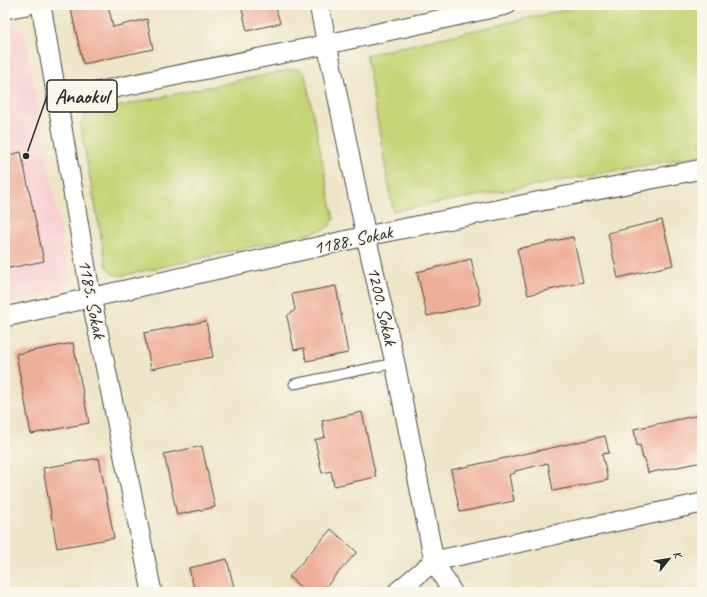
<svg xmlns="http://www.w3.org/2000/svg" width="707" height="597" font-family="Caveat,sans-serif">
<style>
.built{fill:#f7cfd1}
.green{fill:#c5d476;stroke:#788050}
.building{fill:#eeaf9a}
.lines{fill:none;stroke-linecap:round;stroke-linejoin:round}
.service-casing{stroke:#484743;stroke-width:11}
.minor-casing{stroke:#484743;stroke-width:21}
.service{stroke:#fff;stroke-width:9}
.minor{stroke:#fff;stroke-width:19}
.labels{text-anchor:middle;dominant-baseline:central;stroke-width:3.5;stroke-linejoin:round;paint-order:stroke}
.street-label{font-size:19px;fill:#2b2b2b;stroke:#fbf7ec}
.leader{fill:none;stroke:#2b2b2b;stroke-width:1.5}
.callout-dot{fill:#2b2b2b;stroke:#fbf7ec;stroke-width:1.5}
.callout{fill:#fbf7ec;stroke:#2b2b2b;stroke-width:1.5}
.callout-label{font-size:20px;text-anchor:middle;font-weight:bold;fill:#2b2b2b}
</style>
<rect width="100%" height="100%" fill="#fbf7ec"/>
<filter id="ink" filterUnits="userSpaceOnUse"><feTurbulence type="fractalNoise" baseFrequency=".025" numOctaves="2"/><feDisplacementMap in="SourceGraphic" scale="8" xChannelSelector="R" yChannelSelector="G"/><feConvolveMatrix kernelMatrix="1 2 1 2 8 2 1 2 1" color-interpolation-filters="sRGB"/></filter>
<filter id="wash" filterUnits="userSpaceOnUse"><feTurbulence type="fractalNoise" baseFrequency=".012" numOctaves="4" result="noise"/><feDisplacementMap in="SourceGraphic" scale="16" xChannelSelector="R" yChannelSelector="G"/><feGaussianBlur stdDeviation="0.9" result="paint"/><feColorMatrix in="noise" values="0 0 0 0 0 0 0 0 0 0 0 0 0 0 0 0 0 1.4 0 .05"/><feComposite in="paint" operator="in"/></filter>
<g filter="url(#wash)">
<rect width="100%" height="100%" fill="#eee5c8"/>
<!-- built -->
<polygon class="built" points="11,26 24,30 70,281 60,292 5,303 5,28"/>
<!-- green -->
<g class="green">
<polygon points="586,5 702,5 702,155 393,211 366,55"/>
<polygon points="293,69 300,69 305,74 334,219 329,227 310,234 121,276 112,274 106,264 80,124 85,115 105,109"/>
</g>
<g id="blocks">
<!-- building -->
<g class="building">
<polygon points="70,5 108,5 113,27 147,19 153,49 83,64"/>
<polygon points="241,5 275,5 280,23 247,31"/>
<polygon points="21,152 44,261 5,269 5,156"/>
<polygon points="662,220 673,265 618,278 608,233"/>
<polygon points="573,237 583,282 528,295 517,249"/>
<polygon points="471,259 481,304 427,316 417,272"/>
<polygon points="336,286 348,353 306,361 304,348 294,350 287,316 295,310 292,294"/>
<polygon points="206,321 213,357 151,369 144,333"/>
<polygon points="73,343 89,423 31,434 16,354"/>
<polygon points="362,412 376,477 334,486 331,471 322,473 315,440 325,437 322,421"/>
<polygon points="699,415 702,431 702,462 648,473 645,459 643,459 640,445 637,446 634,429"/>
<polygon points="605,436 609,453 602,454 608,480 553,491 548,463 515,471 515,473 509,475 514,501 460,512 451,470"/>
<polygon points="202,446 215,507 177,515 164,454"/>
<polygon points="99,458 114,538 57,548 43,468"/>
<polygon points="331,529 357,552 321,592 306,592 289,577"/>
<polygon points="227,559 235,592 195,592 189,568"/>
</g>
</g>
</g>
<g filter="url(#ink)">
<use href="#blocks" fill-opacity="0" stroke="#484743" stroke-width="1"/>
<g class="lines">
<!-- service casing -->
<g class="service-casing">
<polyline id="service" points="294,384 395,363"/>
</g>
<!-- minor casing -->
<g class="minor-casing">
<g id="minor">
<polyline points="41,5 91,297 152,592"/>
<polyline points="319,5 366,236 395,363 434,561 452,592"/>
<polyline points="5,9 27,5"/>
<polyline points="57,100 328,44 506,5"/>
<polyline points="5,317 366,236 702,169"/>
<polyline points="397,592 434,561 702,503"/>
</g>
</g>
<!-- service -->
<use href="#service" class="service"/>
<!-- minor -->
<use href="#minor" class="minor"/>
</g>
</g>
<g class="labels">
<!-- street labels -->
<g class="street-label">
<text transform="translate(353 240) rotate(-12)">1188. Sokak</text>
<text transform="translate(92 299) rotate(79)">1185. Sokak</text>
<text transform="translate(382 306) rotate(77)">1200. Sokak</text>
</g>
</g>
<!-- callouts -->
<path class="leader" d="M26 156L47 96"/>
<circle class="callout-dot" cx="26" cy="156" r="4"/>
<rect class="callout" x="47" y="80" width="70" height="32" rx="4"/>
<g class="callout-label">
<text x="82" y="103">Anaokul</text>
</g>
<!-- margin -->
<rect width="707" height="597" fill="none" stroke="#fbf7ec" stroke-width="20"/>
<!-- north arrow -->
<g transform="translate(669 559) rotate(60)" stroke="#fbf7ec" stroke-width="3" paint-order="stroke">
<path d="M0-3L7 15L0 10L-7 15Z" fill="#2b2b2b"/>
<text y="-6" font-size="11" font-weight="bold" text-anchor="middle" fill="#2b2b2b">K</text>
</g>
</svg>
